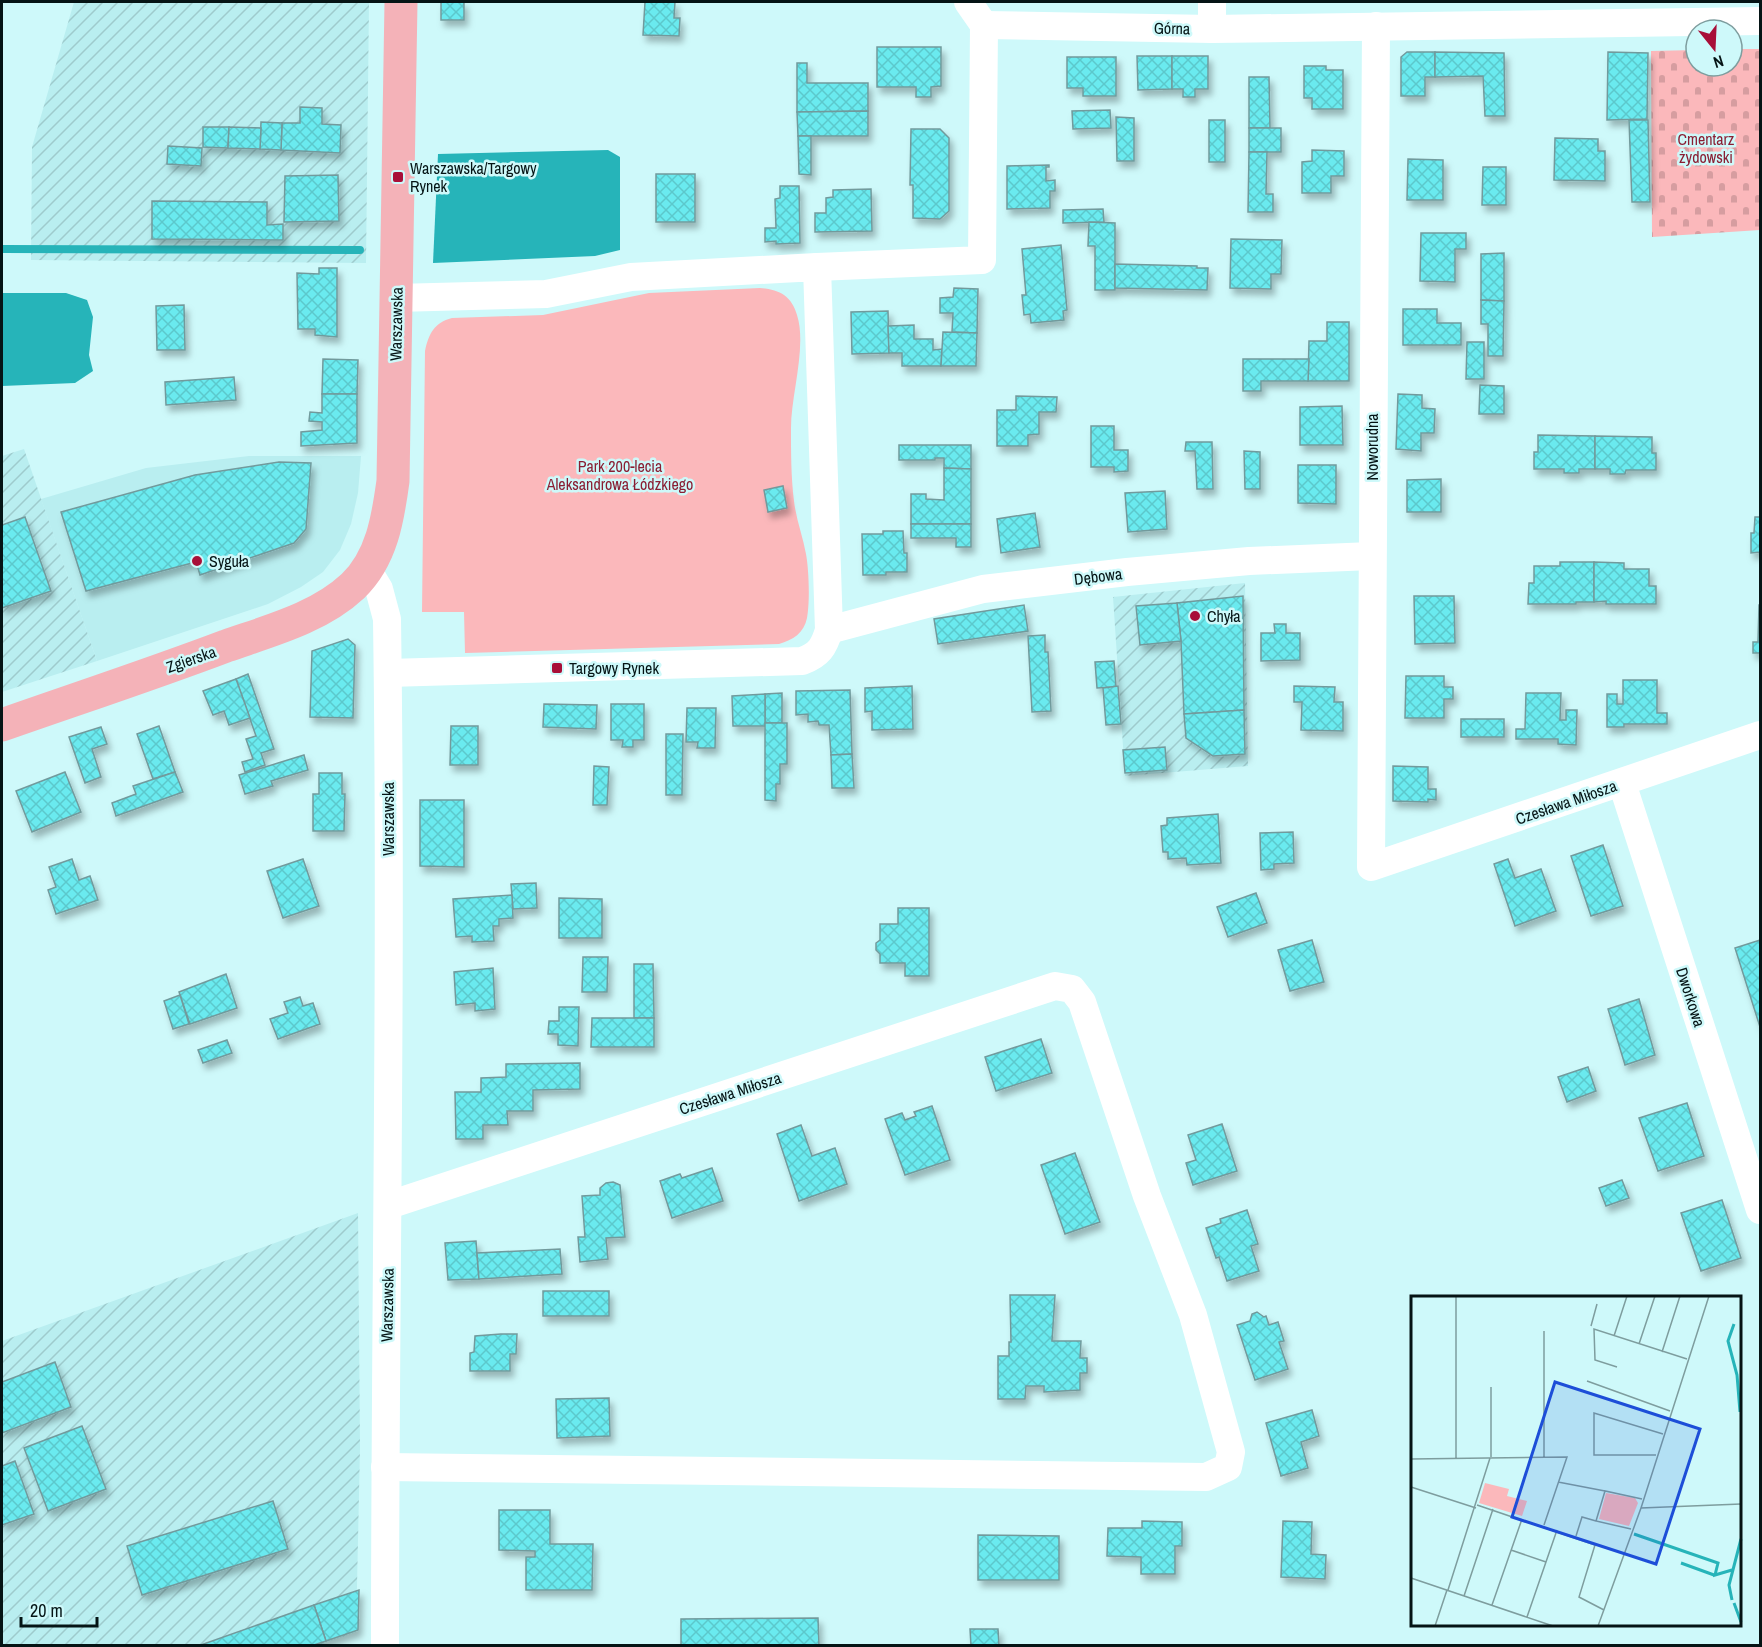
<svg xmlns="http://www.w3.org/2000/svg" width="1762" height="1647" font-family="'Archivo Narrow',sans-serif">
<style>
.built{fill:#b9eef0}
.industrial{fill:url(#industrial-furrows)}
.green{fill:#fbb8bb}
.cemetery{fill:url(#cemetery-stones)}
.water{fill:#26b4b9}
.lines{fill:none;stroke-linecap:round;stroke-linejoin:round}
.stream{stroke:#26b4b9;stroke-width:8}
.building{fill:url(#building-cross-hatch);stroke:#729a9c;stroke-width:1.5;filter:url(#shadow)}
.minor{stroke:#fff;stroke-width:28}
.major{stroke:#f4b2b8;stroke-width:33}
.poi-dot{fill:#a80f38;stroke:#cef9fa;stroke-width:2}
.labels{text-anchor:middle;dominant-baseline:central;stroke-width:5;stroke-linejoin:round;paint-order:stroke}
.street-label{font-size:16px;fill:#051415;stroke:#cef9fa}
.park-label{font-size:16px;fill:#8a1e33;stroke:#cef9fa}
.poi-label{font-size:16px;fill:#051415;stroke:#cef9fa;text-anchor:start}
.inset-river{fill:none;stroke:#26b4b9;stroke-width:3}
.inset-road{fill:none;stroke:#7e9d9e;stroke-width:1.5}
.view{fill:#1d4ed8;fill-opacity:0.15;stroke:#1d4ed8;stroke-width:3}
.inset-edge{fill:none;stroke:#051415;stroke-width:3}
</style>
<defs>
<pattern id="industrial-furrows" width="10" height="10" patternUnits="userSpaceOnUse" patternTransform="scale(1.5)"><rect width="10" height="10" fill="#b9eef0"/><path d="M-1 1l2-2M0 10L10 0M9 11l2-2" fill="none" stroke="#9ecbcd"/></pattern>
<pattern id="cemetery-stones" width="16" height="16" patternUnits="userSpaceOnUse" patternTransform="scale(1.5)"><rect width="16" height="16" fill="#fbb8bb"/><path d="M2 7V4a2 2 0 0 1 4 0v3zM10 15v-3a2 2 0 0 1 4 0v3z" fill="#d69da0"/></pattern>
<pattern id="building-cross-hatch" width="8" height="8" patternUnits="userSpaceOnUse" patternTransform="scale(1.5)"><rect width="8" height="8" fill="#6beaef"/><path d="M0 0l8 8M0 8l8-8" fill="none" stroke="#5bc8cc"/></pattern>
<filter id="shadow"><feDropShadow dx="3.5" dy="6" stdDeviation="3" flood-color="#0004"/></filter>
</defs>
<rect width="100%" height="100%" fill="#cef9fa"/>
<!-- built -->
<polygon class="built" points="249,456 361,456 358,493 351,524 340,550 323,572 301,587 268,604 97,661 41,499 146,468"/>
<!-- industrial -->
<g class="industrial">
<polygon points="74,2 369,2 366,263 31,260 32,147"/>
<polygon points="24,449 97,661 2,692 2,456"/>
<polygon points="1245,583 1248,766 1125,776 1113,597"/>
<polygon points="358,1213 360,1448 356,1632 316,1646 2,1646 2,1341"/>
</g>
<!-- green -->
<path class="green" d="M760,288C779,289 792,296 797,315C807,346 791,395 791,428C791,452 791,477 794,501C796,519 803,537 806,554C809,570 810,602 807,618C804,633 793,640 779,644L465,653L464,612H422L425,351C429,333 434,323 452,318L543,315L649,293Z"/>
<!-- cemetery -->
<polygon class="cemetery" points="1732,49 1760,49 1760,230 1652,237 1651,51 1696,50 1696,66 1732,66"/>
<!-- water -->
<g class="water">
<polygon points="608,150 620,157 620,250 595,256 433,263 438,154"/>
<polygon points="2,293 66,293 87,300 93,317 89,355 93,371 75,383 2,386"/>
</g>
<g class="lines">
<!-- stream -->
<polyline class="stream" points="2,249 360,250"/>
</g>
<!-- building -->
<g class="building">
<rect x="441" y="2" width="23" height="18"/>
<polygon points="645,2 675,2 674,18 680,18 679,36 643,35"/>
<polygon points="877,47 941,47 941,86 931,87 931,97 916,97 916,87 877,87"/>
<polygon points="1407,52 1435,52 1435,77 1425,77 1425,96 1401,96 1401,57"/>
<polygon points="1435,52 1504,53 1505,116 1485,116 1483,76 1435,77"/>
<polygon points="1608,52 1648,53 1647,119 1607,120"/>
<polygon points="1137,56 1172,56 1172,89 1138,90"/>
<polygon points="1172,56 1208,56 1208,89 1195,89 1195,97 1183,97 1183,89 1172,89"/>
<polygon points="1067,57 1116,57 1116,96 1083,96 1083,88 1067,88"/>
<polygon points="797,63 807,63 807,83 868,83 868,111 797,112"/>
<polygon points="1304,66 1326,66 1326,70 1343,70 1343,109 1312,109 1312,98 1304,98"/>
<polygon points="1249,77 1269,77 1270,128 1249,128"/>
<polygon points="300,107 322,108 322,124 341,125 340,153 281,150 282,123 300,123"/>
<polygon points="1110,110 1111,128 1073,129 1072,111"/>
<polygon points="868,111 868,136 798,136 797,112"/>
<polygon points="1116,117 1134,118 1134,161 1117,161"/>
<rect x="1209" y="120" width="16" height="42"/>
<polygon points="1629,120 1648,120 1650,202 1632,202"/>
<polygon points="261,122 282,123 281,150 260,149"/>
<polygon points="203,127 229,127 228,148 203,147"/>
<polygon points="229,127 261,128 260,149 228,148"/>
<rect x="1249" y="128" width="32" height="24"/>
<polygon points="911,129 940,129 949,138 949,211 940,219 913,218 913,185 910,185"/>
<polygon points="798,136 811,136 811,175 799,174"/>
<polygon points="1555,138 1598,139 1598,151 1605,151 1605,181 1554,180"/>
<polygon points="168,146 202,148 201,166 167,164"/>
<polygon points="1312,150 1344,151 1344,176 1331,176 1331,193 1302,193 1302,162 1312,161"/>
<polygon points="1249,152 1267,152 1266,194 1273,194 1273,212 1248,212"/>
<polygon points="1408,159 1443,160 1443,200 1407,200"/>
<polygon points="1049,165 1049,167 1046,167 1046,181 1055,180 1055,191 1050,191 1050,208 1007,209 1007,166"/>
<polygon points="1483,167 1506,167 1506,205 1482,205"/>
<rect x="656" y="174" width="39" height="48"/>
<polygon points="338,175 339,221 284,222 285,176"/>
<polygon points="780,186 799,186 800,243 776,244 776,241 765,242 765,228 776,228 775,199 780,198"/>
<polygon points="871,189 872,231 815,232 815,213 826,213 826,198 833,197 833,190"/>
<polygon points="152,201 267,202 267,225 283,224 283,240 152,239"/>
<polygon points="1103,209 1104,222 1063,223 1063,210"/>
<polygon points="1089,222 1115,223 1115,290 1095,290 1095,246 1088,246"/>
<polygon points="1421,233 1466,233 1466,249 1455,249 1455,282 1420,281"/>
<polygon points="1231,239 1282,240 1281,274 1271,274 1271,289 1230,288"/>
<polygon points="1061,245 1067,310 1063,311 1064,320 1031,323 1030,314 1024,315 1022,295 1026,295 1022,249"/>
<polygon points="1504,253 1504,301 1481,300 1481,254"/>
<polygon points="1115,264 1197,266 1197,268 1208,268 1207,290 1115,288"/>
<polygon points="319,268 337,268 337,337 315,335 315,329 298,329 297,273 319,274"/>
<polygon points="954,288 978,289 977,333 952,332 953,313 940,313 940,298 953,297"/>
<polygon points="1481,300 1504,301 1503,356 1488,356 1488,324 1481,324"/>
<polygon points="184,305 185,350 157,350 156,306"/>
<polygon points="1403,309 1437,309 1437,323 1461,323 1461,345 1403,345"/>
<polygon points="888,311 889,353 852,354 851,312"/>
<polygon points="1327,322 1349,322 1349,381 1308,381 1309,341 1327,341"/>
<polygon points="914,325 914,339 933,339 933,350 942,349 941,366 902,366 902,353 889,353 888,326"/>
<polygon points="943,332 977,333 976,366 941,366"/>
<polygon points="1467,342 1484,342 1484,379 1466,379"/>
<polygon points="323,359 358,360 357,394 322,394"/>
<polygon points="1243,359 1309,359 1308,381 1261,381 1261,391 1243,391"/>
<polygon points="234,377 236,400 166,405 165,382"/>
<polygon points="1480,385 1504,386 1504,414 1479,414"/>
<polygon points="322,394 357,394 357,443 301,446 301,432 322,430 322,422 309,421 310,412 322,413"/>
<polygon points="1398,394 1422,395 1422,408 1435,409 1434,433 1421,433 1421,451 1396,449"/>
<polygon points="1016,396 1057,397 1056,412 1039,412 1039,434 1028,435 1028,446 997,446 997,410 1016,410"/>
<polygon points="1342,406 1343,445 1300,445 1300,407"/>
<polygon points="1091,426 1114,426 1114,450 1128,450 1128,471 1114,472 1114,467 1091,467"/>
<polygon points="1538,435 1595,436 1595,469 1579,469 1579,473 1564,473 1564,469 1534,469 1534,452 1538,452"/>
<polygon points="1595,436 1652,437 1652,453 1656,453 1656,470 1626,470 1625,474 1610,474 1610,469 1595,469"/>
<polygon points="1186,442 1212,442 1213,489 1197,489 1195,451 1185,451"/>
<polygon points="899,445 971,445 971,469 944,468 944,458 935,458 935,460 899,460"/>
<polygon points="1244,451 1260,452 1260,489 1245,489"/>
<polygon points="279,462 311,463 306,529 294,543 200,575 196,562 86,591 61,512 195,475"/>
<polygon points="1298,465 1336,465 1336,504 1298,503"/>
<polygon points="944,468 971,469 971,524 911,524 911,494 926,494 926,499 944,500"/>
<polygon points="1441,479 1441,512 1407,512 1407,480"/>
<polygon points="783,486 787,508 768,512 764,490"/>
<polygon points="1165,491 1167,529 1128,532 1125,493"/>
<polygon points="1035,513 1040,547 1001,553 997,519"/>
<polygon points="25,517 51,591 2,608 2,525"/>
<polygon points="1755,517 1760,517 1760,552 1751,553 1751,533 1754,533"/>
<polygon points="911,524 971,524 971,547 956,547 956,538 911,538"/>
<polygon points="883,531 903,531 904,553 907,553 907,572 886,572 886,575 863,575 862,534 883,534"/>
<polygon points="1560,562 1594,562 1594,602 1576,602 1576,604 1528,604 1529,583 1534,583 1534,566 1560,566"/>
<polygon points="1594,562 1624,563 1624,569 1649,569 1649,586 1656,586 1656,604 1606,604 1606,601 1594,602"/>
<polygon points="1243,596 1244,710 1184,714 1181,641 1177,603"/>
<polygon points="1414,596 1454,596 1455,643 1415,644"/>
<polygon points="1177,603 1181,641 1140,645 1136,606"/>
<polygon points="1024,605 1028,631 938,644 934,619"/>
<polygon points="1759,605 1760,605 1760,653 1753,653 1753,642 1758,642"/>
<polygon points="1274,624 1286,624 1286,633 1300,633 1300,660 1261,661 1261,633 1275,633"/>
<polygon points="1045,635 1045,652 1048,652 1051,711 1032,712 1028,636"/>
<polygon points="348,639 355,645 353,718 310,717 312,651"/>
<polygon points="1114,661 1116,687 1097,688 1095,662"/>
<polygon points="248,674 274,749 261,753 265,765 245,772 242,762 253,759 246,739 256,736 236,679"/>
<polygon points="1406,676 1444,676 1444,687 1453,687 1453,699 1444,699 1444,718 1405,718"/>
<polygon points="236,679 250,718 229,725 224,711 213,715 203,691"/>
<polygon points="1623,680 1657,680 1657,713 1667,713 1667,724 1624,724 1624,727 1607,727 1607,694 1617,694 1617,704 1623,704"/>
<polygon points="912,686 913,729 872,730 872,711 865,712 865,688"/>
<polygon points="1118,686 1121,724 1106,725 1103,688"/>
<polygon points="1294,686 1335,687 1334,702 1343,702 1343,731 1301,730 1302,702 1294,702"/>
<polygon points="850,690 852,754 831,755 829,725 819,725 818,721 808,722 808,714 796,715 796,691"/>
<polygon points="782,693 782,723 765,723 765,694"/>
<polygon points="1526,693 1561,693 1560,720 1566,720 1566,710 1577,710 1576,745 1558,744 1558,739 1516,739 1516,729 1525,729"/>
<polygon points="765,694 765,726 733,726 732,696"/>
<polygon points="544,704 597,705 596,729 543,727"/>
<polygon points="611,704 644,704 644,740 633,740 633,747 622,747 623,740 611,740"/>
<polygon points="687,708 716,708 715,748 697,748 698,742 686,742"/>
<polygon points="1244,710 1245,754 1213,756 1186,738 1184,714"/>
<rect x="1461" y="719" width="43" height="18"/>
<polygon points="765,723 787,723 787,764 780,764 780,784 776,784 776,801 765,800"/>
<polygon points="159,726 175,772 153,779 137,734"/>
<polygon points="451,726 478,726 478,765 450,765"/>
<polygon points="101,727 107,744 92,749 101,777 85,783 69,737"/>
<polygon points="666,734 683,734 682,795 666,795"/>
<polygon points="1165,747 1167,770 1125,773 1123,750"/>
<polygon points="852,754 854,788 832,788 831,755"/>
<polygon points="304,755 308,770 271,781 273,786 245,794 239,775"/>
<polygon points="594,766 609,767 607,805 593,805"/>
<polygon points="1393,766 1428,767 1428,789 1436,789 1436,800 1428,799 1428,802 1393,801"/>
<polygon points="65,772 81,812 32,832 16,791"/>
<polygon points="175,772 183,792 116,816 112,803 136,794 133,786"/>
<polygon points="319,773 342,773 342,794 345,794 344,831 313,831 313,794 319,794"/>
<polygon points="420,800 464,800 464,867 420,866"/>
<polygon points="1218,814 1221,863 1187,865 1186,858 1168,859 1168,852 1163,852 1161,826 1167,825 1167,818"/>
<polygon points="1293,832 1294,863 1274,864 1274,869 1261,870 1260,833"/>
<polygon points="1603,845 1623,906 1591,916 1571,856"/>
<polygon points="72,859 79,880 90,876 98,900 56,914 48,890 56,887 49,867"/>
<polygon points="303,859 319,906 283,918 267,871"/>
<polygon points="1508,859 1515,878 1541,869 1556,911 1515,926 1494,864"/>
<polygon points="536,883 537,908 513,909 511,884"/>
<polygon points="1256,893 1267,923 1228,937 1217,907"/>
<polygon points="512,895 513,918 499,919 499,926 493,926 494,941 472,942 472,936 456,937 453,899"/>
<polygon points="559,898 602,899 602,938 559,938"/>
<polygon points="898,908 929,908 929,976 905,976 905,963 880,963 880,954 876,950 876,943 880,940 880,924 898,924"/>
<polygon points="1312,940 1324,982 1290,991 1278,950"/>
<polygon points="1760,940 1760,1027 1735,948"/>
<polygon points="583,957 608,957 607,992 582,992"/>
<polygon points="634,964 653,964 654,1018 634,1018"/>
<polygon points="493,968 495,1009 475,1011 475,1003 456,1005 454,972"/>
<polygon points="226,974 237,1008 190,1024 179,992"/>
<polygon points="180,995 189,1024 173,1029 164,1001"/>
<polygon points="300,997 303,1006 313,1003 320,1024 278,1039 270,1019 288,1013 284,1002"/>
<polygon points="1639,999 1655,1055 1625,1065 1608,1009"/>
<polygon points="559,1007 579,1007 578,1046 558,1045 558,1034 548,1034 549,1021 559,1021"/>
<polygon points="592,1018 654,1018 654,1047 591,1047"/>
<polygon points="1041,1039 1052,1073 996,1091 985,1057"/>
<polygon points="227,1040 232,1053 203,1063 198,1050"/>
<polygon points="580,1063 580,1089 533,1090 533,1111 507,1111 508,1125 483,1125 483,1139 456,1139 455,1092 481,1092 481,1078 506,1077 506,1064"/>
<polygon points="1588,1067 1596,1091 1567,1102 1558,1077"/>
<polygon points="1687,1103 1704,1156 1658,1171 1639,1118"/>
<polygon points="932,1106 950,1160 905,1175 885,1119 902,1113 905,1120 916,1116 914,1112"/>
<polygon points="1222,1124 1237,1171 1193,1185 1186,1163 1196,1160 1188,1135"/>
<polygon points="801,1125 812,1156 835,1148 847,1184 799,1201 777,1134"/>
<polygon points="1075,1153 1100,1222 1065,1234 1041,1165"/>
<polygon points="712,1168 723,1201 672,1218 660,1181 680,1174 682,1178"/>
<polygon points="1622,1180 1629,1198 1606,1206 1599,1188"/>
<polygon points="613,1182 620,1185 625,1237 606,1238 608,1259 580,1262 578,1237 585,1237 582,1196 600,1195 600,1188 606,1183"/>
<polygon points="1722,1200 1741,1258 1701,1271 1681,1213"/>
<polygon points="1247,1210 1258,1244 1251,1246 1259,1271 1227,1281 1219,1257 1216,1258 1206,1228 1221,1223 1220,1219"/>
<polygon points="476,1241 479,1279 448,1280 445,1243"/>
<polygon points="560,1249 562,1274 479,1279 477,1253"/>
<rect x="543" y="1291" width="66" height="25"/>
<polygon points="1010,1295 1055,1295 1052,1341 1081,1341 1080,1358 1087,1358 1087,1373 1080,1373 1080,1390 1044,1392 1044,1386 1026,1386 1025,1399 998,1399 998,1356 1009,1356 1009,1342 1011,1342"/>
<polygon points="1257,1312 1264,1317 1266,1316 1269,1325 1278,1322 1284,1341 1279,1342 1288,1369 1255,1380 1237,1325 1250,1321 1252,1314"/>
<polygon points="501,1334 517,1334 516,1354 510,1354 510,1371 470,1371 470,1353 474,1352 475,1336"/>
<polygon points="55,1362 71,1407 2,1433 2,1382"/>
<polygon points="609,1398 610,1436 557,1438 556,1399"/>
<polygon points="1312,1410 1319,1436 1301,1442 1308,1468 1281,1476 1266,1423"/>
<polygon points="82,1426 106,1489 48,1511 24,1448"/>
<polygon points="15,1461 34,1514 2,1525 2,1466"/>
<polygon points="273,1501 288,1549 142,1595 127,1546"/>
<polygon points="499,1510 550,1510 550,1544 593,1544 592,1590 526,1590 526,1557 535,1557 535,1551 499,1550"/>
<polygon points="1142,1521 1182,1522 1182,1546 1175,1546 1175,1574 1141,1574 1141,1557 1107,1556 1108,1528 1142,1528"/>
<polygon points="1283,1521 1312,1522 1311,1554 1326,1555 1325,1579 1281,1577"/>
<polygon points="978,1535 1059,1536 1059,1580 978,1580"/>
<polygon points="359,1590 358,1630 326,1641 314,1605"/>
<polygon points="314,1605 326,1641 311,1646 198,1646"/>
<polygon points="818,1618 819,1646 681,1646 681,1619"/>
<polygon points="970,1629 998,1629 999,1646 971,1646"/>
</g>
<g class="lines">
<!-- minor -->
<g class="minor">
<polyline points="968,2 984,25"/>
<polyline points="984,25 1212,29 1760,21"/>
<polyline points="1376,26 1371,867 1760,735"/>
<polyline points="1212,29 1212,2"/>
<polyline points="817,267 982,260 984,25"/>
<path d="M367,569L379,589L387,619C392,961 385,1303 385,1646"/>
<polyline points="829,630 983,589 1127,572 1249,561 1371,556"/>
<path d="M388,673L802,661C819,655 824,647 829,630L817,267L631,277L546,294L396,298"/>
<polyline points="1622,783 1760,1210"/>
<polyline points="385,1467 1206,1477 1228,1467 1231,1452 1193,1315 1147,1196 1082,1002 1072,989 1055,986 389,1205"/>
</g>
<!-- major -->
<path class="major" d="M2,725C76,699 152,674 226,646C269,631 319,618 353,586C382,558 388,518 393,481L401,2"/>
</g>
<!-- markers -->
<g class="poi-dot">
<rect x="392" y="171" width="12" height="12" rx="3"/>
<circle cx="197" cy="561" r="6"/>
<circle cx="1195" cy="616" r="6"/>
<rect x="551" y="662" width="12" height="12" rx="3"/>
</g>
<g class="labels">
<!-- street labels -->
<g class="street-label">
<text transform="translate(1172 28) rotate(1)">Górna</text>
<text transform="translate(396 324) rotate(-89)">Warszawska</text>
<text transform="translate(1372 447) rotate(-90)">Noworudna</text>
<text transform="translate(1098 576) rotate(-7)">Dębowa</text>
<text transform="translate(191 659) rotate(-19)">Zgierska</text>
<text transform="translate(1566 802) rotate(-19)">Czesława Miłosza</text>
<text transform="translate(388 819) rotate(-90)">Warszawska</text>
<text transform="translate(1691 997) rotate(72)">Dworkowa</text>
<text transform="translate(730 1093) rotate(-18)">Czesława Miłosza</text>
<text transform="translate(387 1305) rotate(-89)">Warszawska</text>
</g>
<!-- park labels -->
<g class="park-label">
<text x="1706" y="139">Cmentarz<tspan x="1706" dy="18">żydowski</tspan></text>
<text x="620" y="466">Park 200-lecia<tspan x="620" dy="18">Aleksandrowa Łódzkiego</tspan></text>
</g>
<!-- poi labels -->
<g class="poi-label">
<text x="410" y="168">Warszawska/Targowy<tspan x="410" dy="18">Rynek</tspan></text>
<text x="209" y="561">Syguła</text>
<text x="1207" y="616">Chyła</text>
<text x="569" y="668">Targowy Rynek</text>
</g>
</g>
<!-- overview -->
<g transform="translate(1411 1296)">
<rect width="330" height="330" fill="#cef9fa"/>
<path d="M195,197L224,202L227,207L218,230L188,223Z" fill="#fbb8bb"/>
<path d="M74,187L98,193L96,200L116,205L111,220L68,207Z" fill="#fbb8bb"/>
<path class="inset-river" d="M323,28L317,45L326,79L329,116M223,238L307,267L304,279L321,274M270,267L303,279M321,304L318,289L330,243M323,307L330,326"/>
<path class="inset-road" d="M45,0V162M180,30L186,8M133,35V161M203,40L216,0M228,48L244,0M251,56L269,0M206,71L184,64L183,33L276,63M176,85L259,115M80,91V161M245,159H183V117L252,138M0,163L156,161L133,229M147,186L194,195M0,191L65,212M66,209L184,249L168,301L193,314M230,212L298,0M220,233L185,225L194,195L231,203M165,240L171,221L185,225M100,254L135,266M0,282L142,330M37,294L79,162M53,300L82,213M81,309L111,223M116,321L146,234M24,330L36,294M187,330L230,212L330,208"/>
<path class="view" d="M144,86L289,133L245,268L101,221Z"/>
<rect width="330" height="330" class="inset-edge"/>
</g>
<!-- border -->
<rect width="1762" height="1647" fill="none" stroke="#051415" stroke-width="6"/>
<!-- north arrow -->
<g transform="translate(1714 48) rotate(162)"><circle r="28" fill="#cef9fa" stroke="#7e9d9e" stroke-width="1.5"/>
<path d="M0-4.5L10 22L0 15L-10 22Z" fill="#a80f38"/>
<text y="-9" font-size="16" font-weight="bold" text-anchor="middle" fill="#051415">N</text>
</g>
<!-- scale -->
<path d="M21 1617v9h76v-9" fill="none" stroke="#051415" stroke-width="3"/>
<text x="30" y="1617" font-size="18" fill="#051415" stroke="#cef9fa" stroke-width="4.5" paint-order="stroke">20 m</text>
</svg>
